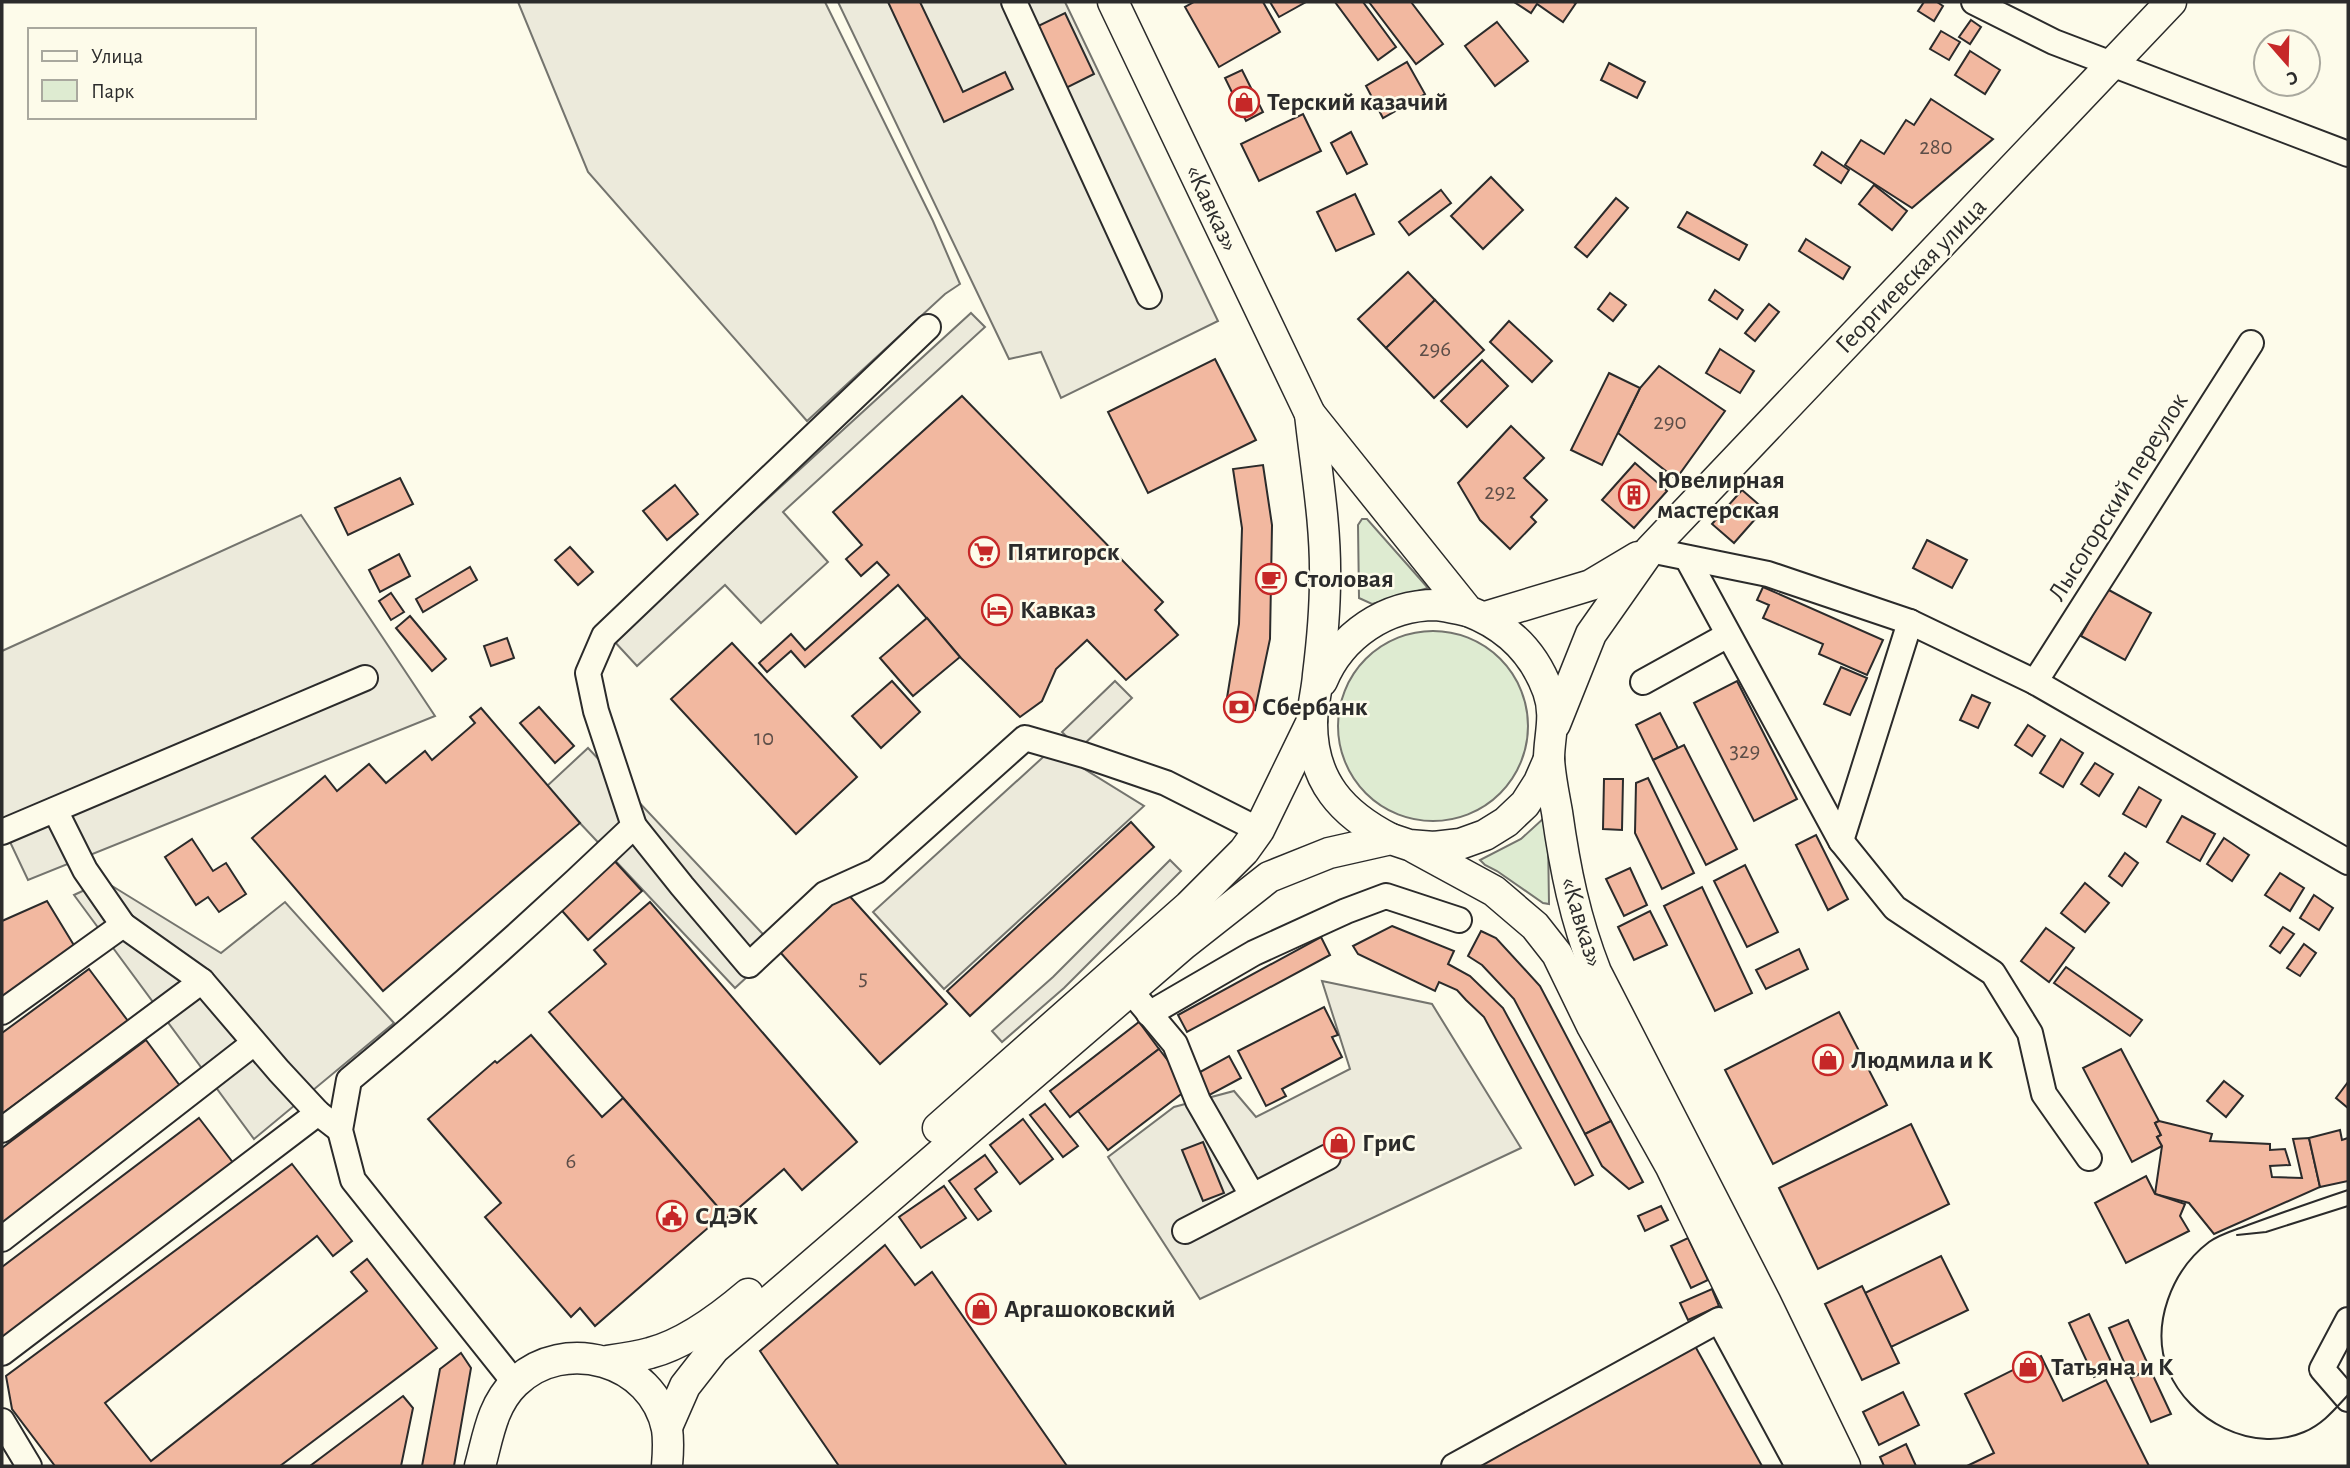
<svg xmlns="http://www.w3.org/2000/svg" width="2350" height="1468" font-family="'Alegreya Sans',sans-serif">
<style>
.green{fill:#deebd1;stroke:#74746e;stroke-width:2}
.parking{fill:#eceadb;stroke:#74746e;stroke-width:2}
.building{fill:#f2b8a0;stroke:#2b2b2b;stroke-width:2}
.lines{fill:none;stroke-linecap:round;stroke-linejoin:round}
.minor-casing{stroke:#2b2b2b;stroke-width:28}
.major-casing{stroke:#2b2b2b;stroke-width:33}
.minor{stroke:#fdfbea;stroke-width:24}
.major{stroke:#fdfbea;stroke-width:30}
.tram{stroke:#2b2b2b;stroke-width:2}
.labels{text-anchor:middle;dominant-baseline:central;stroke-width:5;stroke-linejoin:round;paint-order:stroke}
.number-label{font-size:23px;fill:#5d4e48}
.poi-label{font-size:26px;font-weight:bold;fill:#2b2b2b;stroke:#fdfbea;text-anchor:start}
.street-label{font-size:26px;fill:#2b2b2b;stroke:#fdfbea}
</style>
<rect width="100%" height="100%" fill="#fdfbea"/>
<!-- green -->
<g class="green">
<polygon points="1362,519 1367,519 1428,588 1372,604 1359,598 1358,525"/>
<circle cx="1433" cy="726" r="95"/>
<polygon points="1545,817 1548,838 1549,904 1543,903 1497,871 1485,865 1480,860 1521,839"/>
</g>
<!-- parking -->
<g class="parking">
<polygon points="518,2 825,2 933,221 960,284 945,294 807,421 588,172"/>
<polygon points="838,2 1065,2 1218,321 1061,398 1041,352 1009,359"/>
<polygon points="971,313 985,327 783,512 828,562 761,623 725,585 637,666 613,640"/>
<polygon points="301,515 435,716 28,880 2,825 2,651"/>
<polygon points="1115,681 1132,698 1079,749 1062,732"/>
<polygon points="588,748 777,949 735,988 546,787"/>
<polygon points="1052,749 1144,806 944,989 873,912"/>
<polygon points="1170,860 1181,871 1064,988 1002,1042 992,1031 1053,977"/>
<polygon points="104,881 221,953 285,902 394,1023 254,1139 74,895"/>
<polygon points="1322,981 1432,1004 1521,1148 1200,1299 1108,1157 1174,1107 1234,1091 1256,1117 1350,1069"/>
</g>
<!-- building -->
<g class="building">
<polygon points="888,2 920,2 963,92 1005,72 1013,89 944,122"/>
<polygon points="1194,2 1263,2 1280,32 1219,67 1185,7"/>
<polygon points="1270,2 1306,2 1279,17"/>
<polygon points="1335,2 1363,2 1396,47 1378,60"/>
<polygon points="1369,2 1411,2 1443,44 1416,64"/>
<polygon points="1514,2 1573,2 1576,3 1563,22 1537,4 1531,13"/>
<polygon points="1924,2 1937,2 1943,6 1934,21 1918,11"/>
<polygon points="1065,13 1094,74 1062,90 1032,29"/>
<polygon points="1971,20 1981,27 1970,44 1959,37"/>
<polygon points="1497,22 1528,61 1495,86 1465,46"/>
<polygon points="1941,31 1960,42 1949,60 1930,49"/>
<polygon points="1970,51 2000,70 1985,94 1955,75"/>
<polygon points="1407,62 1425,94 1383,118 1366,86"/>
<polygon points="1609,63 1645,82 1637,98 1601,80"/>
<polygon points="1242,70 1263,112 1246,121 1225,78"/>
<polygon points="1931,99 1993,139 1912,208 1845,165 1861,140 1884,154 1906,120 1914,125"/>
<polygon points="1303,114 1321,151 1259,181 1241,144"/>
<polygon points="1351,132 1367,164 1347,174 1331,143"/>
<polygon points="1822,152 1849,170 1841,183 1814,165"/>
<polygon points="1491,177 1523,210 1483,249 1451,216"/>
<polygon points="1874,185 1907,211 1892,230 1859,204"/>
<polygon points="1441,190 1451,203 1409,235 1399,222"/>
<polygon points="1355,194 1374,234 1336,251 1317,212"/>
<polygon points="1616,198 1628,208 1587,257 1575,247"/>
<polygon points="1687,212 1747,245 1739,260 1678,227"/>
<polygon points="1806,239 1850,267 1843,279 1799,251"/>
<polygon points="1408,272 1435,300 1386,348 1358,319"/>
<polygon points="1715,290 1743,310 1737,319 1709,300"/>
<polygon points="1610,293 1626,305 1613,321 1598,309"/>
<polygon points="1435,300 1484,350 1434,398 1386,348"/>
<polygon points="1769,304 1779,312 1755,341 1745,333"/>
<polygon points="1509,321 1552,361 1532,382 1490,342"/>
<polygon points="1720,349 1754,371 1740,393 1706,373"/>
<polygon points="1215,359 1256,440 1148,493 1108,412"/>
<polygon points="1482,360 1508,386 1467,427 1441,401"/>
<polygon points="1659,366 1725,411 1676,479 1618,433 1640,388"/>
<polygon points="1609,373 1640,388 1602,465 1571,450"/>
<polygon points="962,396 1163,602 1155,610 1178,635 1126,680 1087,640 1056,669 1042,701 1020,717 960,657 898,585 805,667 791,651 767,672 759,663 791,634 805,650 889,575 877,562 861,576 846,559 862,545 833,512"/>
<polygon points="1511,426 1544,458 1524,478 1547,500 1531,517 1536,522 1510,549 1480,520 1458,483"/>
<polygon points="1635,463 1667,491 1634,528 1602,500"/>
<polygon points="1263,465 1272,525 1270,639 1255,710 1226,704 1239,624 1242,528 1233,469"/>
<polygon points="400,478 413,504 348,535 335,508"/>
<polygon points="675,485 698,514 667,540 643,511"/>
<polygon points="1742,490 1764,509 1734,543 1712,524"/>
<polygon points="1927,540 1967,560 1952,588 1913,568"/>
<polygon points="570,547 593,572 578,585 555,560"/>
<polygon points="399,554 410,576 380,592 369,570"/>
<polygon points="470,567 477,580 423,612 416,599"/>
<polygon points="1763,587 1883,640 1867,675 1819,654 1823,644 1763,618 1769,605 1757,600"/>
<polygon points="2107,589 2151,613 2125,660 2081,636"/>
<polygon points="391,593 404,612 391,620 379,601"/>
<polygon points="410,616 446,659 432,671 396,628"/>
<polygon points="927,618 960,657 913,696 880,658"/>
<polygon points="507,638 514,658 491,666 484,646"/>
<polygon points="732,643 857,777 796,834 671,699"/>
<polygon points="1841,667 1867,678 1850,715 1824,704"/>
<polygon points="892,681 920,712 881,748 852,716"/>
<polygon points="1737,681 1797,799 1754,821 1694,703"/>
<polygon points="1972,695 1990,703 1978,728 1960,720"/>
<polygon points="539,707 574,746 555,763 520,723"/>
<polygon points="481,708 580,823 383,991 252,838 325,776 337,791 369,764 386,783 425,751 432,760 475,723 470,717"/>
<polygon points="1660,713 1678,748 1653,760 1636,725"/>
<polygon points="2028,725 2045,736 2032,756 2015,745"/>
<polygon points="2061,739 2083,753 2063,787 2040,773"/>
<polygon points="1684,745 1737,849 1706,865 1653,760"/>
<polygon points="2095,763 2113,774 2099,796 2081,784"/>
<polygon points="1648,778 1694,873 1662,889 1635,833 1636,783"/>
<polygon points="1604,779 1623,779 1622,830 1603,829"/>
<polygon points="2139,787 2161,800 2146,827 2123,814"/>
<polygon points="2182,816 2215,834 2200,861 2167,842"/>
<polygon points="1131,822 1154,847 970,1016 947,991"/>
<polygon points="1816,835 1848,899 1828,910 1796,845"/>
<polygon points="2224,838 2249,855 2232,881 2207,864"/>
<polygon points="192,839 213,871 226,863 246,894 219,912 208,897 196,905 165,857"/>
<polygon points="2125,853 2138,863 2122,886 2109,876"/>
<polygon points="610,856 642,891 588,940 556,904"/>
<polygon points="1745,865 1778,932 1747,947 1714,881"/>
<polygon points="1630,868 1647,905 1624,916 1606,879"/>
<polygon points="2280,873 2304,888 2290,911 2265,895"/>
<polygon points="2085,883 2109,903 2085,932 2061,913"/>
<polygon points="1702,887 1752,993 1715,1011 1664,906"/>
<polygon points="846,892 947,1004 880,1064 780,952"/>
<polygon points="2314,895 2333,908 2319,930 2300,918"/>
<polygon points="47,901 75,947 2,1000 2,921"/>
<polygon points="650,902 857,1142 802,1190 784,1169 727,1218 549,1012 606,964 594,950"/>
<polygon points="1650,911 1667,945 1634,960 1618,927"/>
<polygon points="1392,926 1454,951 1448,964 1470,976 1503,1008 1593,1175 1575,1185 1484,1017 1466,1000 1457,990 1439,982 1435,991 1358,954 1353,946"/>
<polygon points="2283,927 2294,934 2280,953 2270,946"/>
<polygon points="2046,928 2074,948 2049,982 2021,961"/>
<polygon points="1481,931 1496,938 1540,986 1611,1121 1585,1134 1514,999 1482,965 1468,956"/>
<polygon points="1321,937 1330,955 1187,1032 1178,1015"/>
<polygon points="2304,944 2316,953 2300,976 2287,968"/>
<polygon points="1799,949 1808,969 1766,989 1756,970"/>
<polygon points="2066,967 2142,1020 2130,1036 2054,983"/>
<polygon points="89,969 128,1021 2,1114 2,1033"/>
<polygon points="1324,1007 1338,1035 1332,1037 1342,1057 1282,1089 1286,1096 1266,1106 1238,1051"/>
<polygon points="1839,1012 1887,1105 1773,1164 1725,1070"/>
<polygon points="1139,1022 1159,1049 1070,1117 1050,1091"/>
<polygon points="531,1035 602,1117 623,1098 724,1214 595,1326 580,1308 571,1317 485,1217 501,1203 428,1119 495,1061 497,1063"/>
<polygon points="146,1040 183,1090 2,1226 2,1148"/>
<polygon points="1159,1049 1189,1088 1108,1150 1078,1111"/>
<polygon points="2121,1049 2159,1121 2155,1123 2161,1135 2157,1137 2162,1146 2132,1162 2083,1068"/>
<polygon points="1229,1056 1241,1078 1202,1099 1191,1077"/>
<polygon points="2224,1081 2243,1096 2226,1117 2207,1101"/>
<polygon points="2348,1082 2348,1108 2336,1098"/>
<polygon points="1045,1104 1078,1146 1063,1157 1030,1115"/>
<polygon points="199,1118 234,1164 2,1340 2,1267"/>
<polygon points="1023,1119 1053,1159 1020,1184 990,1145"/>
<polygon points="1611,1121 1643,1182 1629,1189 1602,1166 1585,1134"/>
<polygon points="2159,1121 2212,1134 2210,1141 2270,1144 2270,1150 2285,1149 2290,1165 2270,1166 2272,1177 2302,1178 2293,1139 2309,1138 2320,1187 2214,1234 2189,1203 2155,1194 2162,1146 2157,1137 2161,1135 2155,1123"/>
<polygon points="1911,1124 1949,1204 1818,1269 1779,1188"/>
<polygon points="2340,1130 2342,1140 2348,1138 2348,1181 2320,1187 2309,1138"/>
<polygon points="1203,1142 1224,1193 1203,1201 1182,1150"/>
<polygon points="985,1155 997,1172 975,1189 991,1211 978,1220 949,1181"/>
<polygon points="292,1164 352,1241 333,1256 317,1236 105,1403 151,1461 367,1291 351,1272 367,1259 437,1348 280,1466 55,1466 12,1409 6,1376"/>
<polygon points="2146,1176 2155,1194 2185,1204 2180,1216 2189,1231 2126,1263 2095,1203"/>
<polygon points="944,1186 966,1218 921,1248 899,1217"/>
<polygon points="1661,1206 1668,1220 1645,1231 1638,1216"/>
<polygon points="1688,1238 1708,1280 1691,1288 1671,1246"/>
<polygon points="885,1245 915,1285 932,1272 1067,1466 839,1466 760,1351"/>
<polygon points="1941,1256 1968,1310 1891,1347 1865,1293"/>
<polygon points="1862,1286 1899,1363 1862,1380 1825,1304"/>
<polygon points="1712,1289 1719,1306 1688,1320 1680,1303"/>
<polygon points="2089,1314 2114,1368 2094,1377 2069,1323"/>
<polygon points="2128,1320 2150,1369 2131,1378 2109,1328"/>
<polygon points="1695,1346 1762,1466 1478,1466"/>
<polygon points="461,1353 471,1368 454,1466 422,1466 440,1369"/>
<polygon points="2041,1356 2063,1401 2106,1380 2149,1466 1967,1466 1994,1453 1965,1394"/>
<polygon points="2150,1369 2171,1414 2151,1422 2131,1378"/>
<polygon points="1903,1392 1919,1425 1879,1445 1863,1412"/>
<polygon points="403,1396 413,1408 401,1466 310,1466"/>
<polygon points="1906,1444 1916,1466 1884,1466 1880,1457"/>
</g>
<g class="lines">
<!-- minor casing -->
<g class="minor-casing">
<g id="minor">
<polyline points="1014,2 1149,296"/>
<polyline points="1974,2 2054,42 2348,154"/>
<polyline points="928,327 604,636 588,673 596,711 634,826 682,886 749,965 825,894 876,871 1025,738 1084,755 1166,783 1259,830"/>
<polyline points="1650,550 1768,574 1910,622 2035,682 2348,862"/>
<polyline points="1687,558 1841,841 1895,908 1993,973 2030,1033 2044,1094 2089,1158"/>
<polyline points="1643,682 1728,635"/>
<polyline points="2035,682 2251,343"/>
<polyline points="55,810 85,870 123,925"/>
<polyline points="2,832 365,678"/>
<polyline points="1841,841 1910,622"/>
<polyline points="1139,1001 1175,1044 1198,1101 1252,1195"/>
<polyline points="2,1012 123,925 202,981 279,1071 318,1113 340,1130"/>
<polyline points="1149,1014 1254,953 1346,911 1386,896 1459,920"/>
<polyline points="2,1130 202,981"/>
<polyline points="1185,1231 1328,1157"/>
<polyline points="2,1239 254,1043"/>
<polyline points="2348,1320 2322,1369 2348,1399"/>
<polyline points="2,1353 318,1113"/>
<path d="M515,1383L353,1180L340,1130L349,1080C447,999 542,914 634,826"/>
<polyline points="2,1421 29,1466"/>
<polyline points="1454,1466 1719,1320 1798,1466"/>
</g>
</g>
<!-- major casing -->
<g class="major-casing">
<g id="major">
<path d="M1113,2L1310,414L1468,611C1507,626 1534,652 1548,691C1557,716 1549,736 1549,759C1550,777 1554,795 1557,812C1565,869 1575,919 1596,972L1765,1301L1845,1466"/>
<path d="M1310,414C1316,469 1326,524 1325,579C1325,612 1322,643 1318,675C1317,691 1312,707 1312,723C1312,781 1342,814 1391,839"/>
<polyline points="1485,617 1591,585 1638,557"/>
<path d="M1322,681C1341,635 1386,605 1436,605C1447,606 1458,609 1468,611"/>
<polyline points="1555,724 1591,634 1650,550 2171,2"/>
<polyline points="1415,848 1494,891 1535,926 1557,954 1592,1026 1671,1167 1816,1466"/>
<polyline points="938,1128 1189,906 1244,851 1259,830 1312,721"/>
<path d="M607,1361C621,1359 636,1357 650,1353C685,1344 721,1317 748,1294"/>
<polyline points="667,1427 685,1386 714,1349 1184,944 1269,877 1329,853 1391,839 1409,845 1434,847 1460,844 1485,835 1506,822 1525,804 1539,782 1549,759"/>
<path d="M480,1466C488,1437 492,1405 515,1383C564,1335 653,1360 667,1429C669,1442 668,1454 667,1466"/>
</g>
</g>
<!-- minor -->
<use href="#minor" class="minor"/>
<!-- major -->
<use href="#major" class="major"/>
<!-- tram -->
<g class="tram">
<path d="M2348,1190C2315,1201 2281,1213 2248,1225C2235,1230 2220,1234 2209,1242C2172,1270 2150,1325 2168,1370C2189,1421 2253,1454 2304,1432C2323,1424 2335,1409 2348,1395"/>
<polyline points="2237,1235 2266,1232 2348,1206"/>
</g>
</g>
<!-- icons -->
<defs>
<g id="shop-ring" transform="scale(1.575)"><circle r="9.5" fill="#fdfbea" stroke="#c62828" stroke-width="1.5"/><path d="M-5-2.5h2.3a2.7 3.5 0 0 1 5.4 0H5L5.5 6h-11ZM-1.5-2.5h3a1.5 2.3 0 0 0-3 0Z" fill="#c62828"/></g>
<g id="building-ring" transform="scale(1.575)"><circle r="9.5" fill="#fdfbea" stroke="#c62828" stroke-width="1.5"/><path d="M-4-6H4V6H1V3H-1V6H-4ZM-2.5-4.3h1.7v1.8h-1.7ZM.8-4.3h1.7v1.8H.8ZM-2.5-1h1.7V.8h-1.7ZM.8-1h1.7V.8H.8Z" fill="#c62828"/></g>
<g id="supermarket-ring" transform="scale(1.575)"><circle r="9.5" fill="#fdfbea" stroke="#c62828" stroke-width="1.5"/><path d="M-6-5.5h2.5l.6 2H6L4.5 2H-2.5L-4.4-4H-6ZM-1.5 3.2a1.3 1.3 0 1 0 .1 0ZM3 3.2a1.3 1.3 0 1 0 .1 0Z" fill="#c62828"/></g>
<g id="cafe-ring" transform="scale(1.575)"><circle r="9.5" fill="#fdfbea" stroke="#c62828" stroke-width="1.5"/><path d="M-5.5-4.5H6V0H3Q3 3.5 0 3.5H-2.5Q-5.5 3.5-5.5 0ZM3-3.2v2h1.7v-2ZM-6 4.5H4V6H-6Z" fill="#c62828"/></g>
<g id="hotel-ring" transform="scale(1.575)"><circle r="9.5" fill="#fdfbea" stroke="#c62828" stroke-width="1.5"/><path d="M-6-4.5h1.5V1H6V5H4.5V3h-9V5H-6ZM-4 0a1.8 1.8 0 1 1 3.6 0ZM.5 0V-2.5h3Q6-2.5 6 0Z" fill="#c62828"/></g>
<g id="bank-ring" transform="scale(1.575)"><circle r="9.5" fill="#fdfbea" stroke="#c62828" stroke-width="1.5"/><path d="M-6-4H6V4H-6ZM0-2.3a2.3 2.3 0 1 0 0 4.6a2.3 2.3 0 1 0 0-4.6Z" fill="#c62828"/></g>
<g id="civic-ring" transform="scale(1.575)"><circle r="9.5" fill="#fdfbea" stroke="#c62828" stroke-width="1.5"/><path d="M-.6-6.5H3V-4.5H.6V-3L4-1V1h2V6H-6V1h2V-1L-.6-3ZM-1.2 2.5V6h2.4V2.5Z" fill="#c62828"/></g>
</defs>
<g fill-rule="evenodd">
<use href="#shop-ring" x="1244" y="102"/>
<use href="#building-ring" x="1634" y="495"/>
<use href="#supermarket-ring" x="984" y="552"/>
<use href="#cafe-ring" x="1271" y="579"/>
<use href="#hotel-ring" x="997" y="610"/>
<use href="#bank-ring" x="1239" y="707"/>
<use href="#shop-ring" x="1828" y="1060"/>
<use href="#shop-ring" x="1339" y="1143"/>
<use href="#civic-ring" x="672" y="1216"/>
<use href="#shop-ring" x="981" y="1309"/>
<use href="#shop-ring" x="2028" y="1367"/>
</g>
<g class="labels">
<!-- number labels -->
<g class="number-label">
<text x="1936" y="147">280</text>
<text x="1435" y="349">296</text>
<text x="1670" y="422">290</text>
<text x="1500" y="492">292</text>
<text x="764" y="738">10</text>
<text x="1745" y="751">329</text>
<text x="863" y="978">5</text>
<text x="571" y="1161">6</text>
</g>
<!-- poi labels -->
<g class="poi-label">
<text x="1267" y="102">Терский казачий</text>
<text x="1657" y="480">Ювелирная<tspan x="1657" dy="30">мастерская</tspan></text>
<text x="1007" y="552">Пятигорск</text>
<text x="1294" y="579">Столовая</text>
<text x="1020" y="610">Кавказ</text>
<text x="1262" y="707">Сбербанк</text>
<text x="1851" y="1060">Людмила и К</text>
<text x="1362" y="1143">ГриС</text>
<text x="695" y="1216">СДЭК</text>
<text x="1004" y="1309">Аргашоковский</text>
<text x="2051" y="1367">Татьяна и К</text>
</g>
<!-- street labels -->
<g class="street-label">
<text transform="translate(1212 208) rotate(65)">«Кавказ»</text>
<text transform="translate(1911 276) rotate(-46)">Георгиевская улица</text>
<text transform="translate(2118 497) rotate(-58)">Лысогорский переулок</text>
<text transform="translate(1582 922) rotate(73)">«Кавказ»</text>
</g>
</g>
<!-- border -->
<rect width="2350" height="1468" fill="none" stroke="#2b2b2b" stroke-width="7"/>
<!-- legend -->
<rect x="28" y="28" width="228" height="91" fill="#fdfbea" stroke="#a9a89e" stroke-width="2"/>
<rect x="42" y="51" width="35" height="10" fill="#fdfbea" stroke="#a9a89e" stroke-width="2"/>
<text x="91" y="63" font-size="21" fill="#2b2b2b">Улица</text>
<rect x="42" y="80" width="35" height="21" fill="#deebd1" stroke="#a9a89e" stroke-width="2"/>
<text x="91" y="98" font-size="21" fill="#2b2b2b">Парк</text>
<!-- north arrow -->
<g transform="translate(2287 63) rotate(160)"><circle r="33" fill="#fdfbea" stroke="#a9a89e" stroke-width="2"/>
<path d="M0-5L12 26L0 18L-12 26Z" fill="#c62828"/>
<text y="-10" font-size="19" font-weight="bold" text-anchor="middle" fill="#2b2b2b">С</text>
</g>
</svg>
